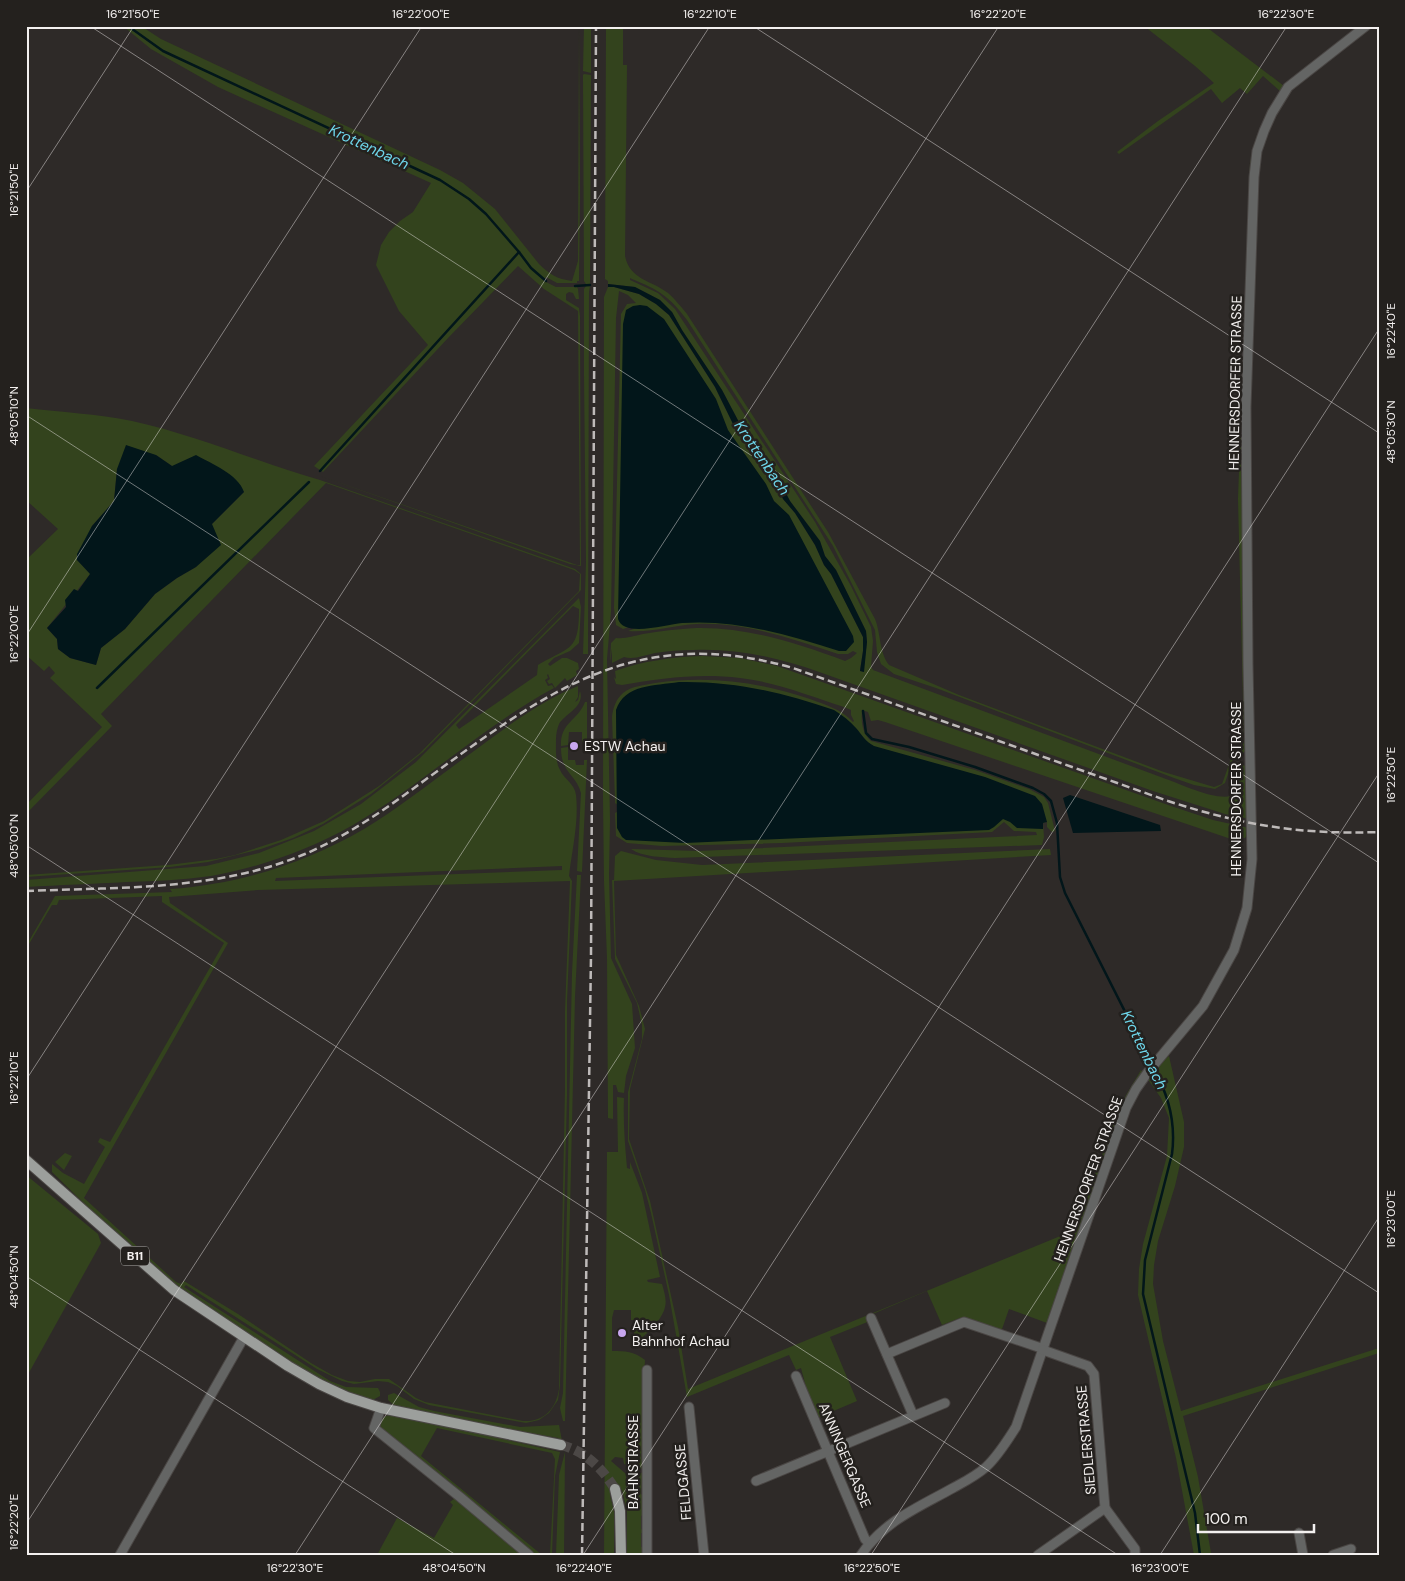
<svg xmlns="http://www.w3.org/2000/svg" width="1405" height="1581" font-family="'DM Sans',sans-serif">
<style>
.green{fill:#33431d;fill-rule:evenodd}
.water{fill:#02161a}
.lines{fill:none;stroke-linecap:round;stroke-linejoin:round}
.stream{stroke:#02161a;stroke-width:2.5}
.major-tunnel{stroke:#4c4846;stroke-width:10;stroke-dasharray:10 5;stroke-linecap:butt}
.minor-casing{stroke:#4a4644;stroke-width:11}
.major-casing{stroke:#4a4644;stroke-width:12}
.minor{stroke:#646564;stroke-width:9}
.major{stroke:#9c9f9c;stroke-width:10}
.rail{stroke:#bebab9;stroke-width:2.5;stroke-dasharray:8 4;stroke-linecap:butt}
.ticks{fill:none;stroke:#f3f0ef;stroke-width:1;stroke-opacity:0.45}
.poi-dot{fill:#c8a6ef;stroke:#24211e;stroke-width:2}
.labels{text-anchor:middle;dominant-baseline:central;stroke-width:5;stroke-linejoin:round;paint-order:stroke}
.shield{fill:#24211e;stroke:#b5b2b0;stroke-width:1}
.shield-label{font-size:12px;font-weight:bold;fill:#f3f0ef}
.street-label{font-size:14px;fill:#f3f0ef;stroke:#24211e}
.poi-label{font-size:14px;fill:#f3f0ef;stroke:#24211e;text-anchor:start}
.water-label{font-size:15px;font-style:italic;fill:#6ed6ea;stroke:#24211e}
.neatline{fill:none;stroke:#f3f0ef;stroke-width:2}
.ticks-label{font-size:12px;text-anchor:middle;fill:#f3f0ef}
</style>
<rect width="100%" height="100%" fill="#2e2a28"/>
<!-- green -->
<g class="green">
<path d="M123,26H141L161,39L440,170L463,183L495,209L539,264C549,274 557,279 572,281L578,261L579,26L580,195L579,281H577V283H557L546,277L544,281L556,287H577L578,289L579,299H576L573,293L569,292L566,294V300L579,308L580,316L581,566L570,564L320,476L577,565H580L578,311L544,289L518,266L449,337L323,472L314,466L428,345L399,311L376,265L381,245L389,232L400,221L413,212L431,183L218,87L151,49Z"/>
<polygon points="584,26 591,26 591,73 583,71"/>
<path d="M606,26H623V65H627L625,256C630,280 651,280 668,293C675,299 681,307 687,314L828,532L875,619C881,634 879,652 889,665L959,695L1164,772L1214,787L1222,784L1231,759L1242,748L1244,741L1238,499L1250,162L1254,151L1252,175L1246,751L1233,759L1225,783L1215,789L1194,785L1174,778L936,688L894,674L881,664L877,652L875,630L833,546L687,320C669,296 659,290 632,279L630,278V280L658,293L675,309L815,522L851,586L871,627L873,641L871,667L873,670L1166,779C1183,785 1214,800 1231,796L1239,766L1244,765L1246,767L1249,819L1225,814L1153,791L822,673C780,658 738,648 693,650C680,650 667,651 655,653C645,655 634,660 624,657L612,663V649L610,663L611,643L616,638C626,639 633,636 643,634C660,631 678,629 696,628C748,627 796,643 845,661L851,658L857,653L853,651L848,654H838C793,639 746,622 697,624C674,625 651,633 628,631L639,627L638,624L623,629L616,625L614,608L621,314L627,304L636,303L628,295L619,291L616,318L611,612L607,659L610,820L609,874L611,958L632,1004L635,1048L626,1076L624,1093L618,1092L616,1085H613V1119L608,1118L607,958L604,881L603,798L604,297L608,287H614L639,294L656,304L669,315L715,387L734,426L773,477L783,499L795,513L815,545L824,565L831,574L863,637V651L860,670L863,672L867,642L866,631L836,570L825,556L820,541L790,501L775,472L741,426L722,390L682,330L672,312L660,300L635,287L608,284V281L605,279Z"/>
<polygon points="1144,26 1205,26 1284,86 1280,91 1263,76 1247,94 1240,88 1222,103 1211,89 1119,154 1117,152 1158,121 1214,83 1195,66"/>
<polygon points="584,74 591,75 590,284 586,284 584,281 583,75"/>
<polygon points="586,286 590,286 589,292 588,654 583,654 586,562 584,376 584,289"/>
<path d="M26,408C61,412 97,414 132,421C196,435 257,462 320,480L575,569L581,574V590L423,752L371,794L323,824L293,838L261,849L208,862L170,867L26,877V875L168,865L216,859L235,855L281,840L324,821L379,786L420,753L579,591L580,574L574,570L326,483L101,714L112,726L26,814V805L102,727L50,678L55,673L49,666L44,671L26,655V560L58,529L26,500ZM156,455L172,466L244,492L212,524L196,567L177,578L155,594L125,629L101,648L96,665L70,658L58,649L57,639L47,628L91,573L77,560L92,526L114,501L117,469Z"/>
<path d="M579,598L581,607L579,643L570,651L554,658L548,664L550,666L562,658H567L578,663L579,669L576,671L577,675L567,681L565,678L555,688L552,683L549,684L547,681L550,679L548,674L547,675L548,678L545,680L548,686L552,685L554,688C482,727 423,784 353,825C309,850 261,867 211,876C183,880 155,881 127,882C92,884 61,885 26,887V880L206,866L259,853L314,831L361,804L416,762ZM573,606L579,609C579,652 570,646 538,665L537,675L459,729L456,725Z"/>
<path d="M702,656L740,658L777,666L1171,806L1213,820L1249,828V833L1245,838H1228L885,722L878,720L871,721L868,712L862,710C861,722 862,733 871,741L975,770L1029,789L1044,797L1048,803L1055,831L1052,832L1047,827V822L1043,823L1044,837L1042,845L675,858C661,857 643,857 631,849L699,851L1037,835L1036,832L1014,831L1004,822L992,832L782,843L662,846L627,843L616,836L615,813L620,810L619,806L615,803V800L612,717C613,708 616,699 623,693C631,686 645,685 655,683C708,675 760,682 810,699C826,705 841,709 853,722L854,721L851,715V710L844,707C810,696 776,682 740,678C700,673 661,678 622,685L616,684L614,677L616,679L615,671C643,661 672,657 702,656Z"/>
<path d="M578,686V697L575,702L578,700L580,691C585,707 566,713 559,724C557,729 556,734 556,739C556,749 555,761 560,770C564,779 575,784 576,795C579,822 572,850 569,876L572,881L567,1002V1096L560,1385L558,1400L549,1413L539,1420L526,1423L429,1405L414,1399L397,1386L388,1382L378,1381L354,1384L342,1381L317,1369L186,1285L184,1287L330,1381L346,1387L378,1388L380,1392V1396L371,1401L351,1394L310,1374L187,1294L98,1217L52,1172V1164L63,1173L84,1184L105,1147L98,1142L100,1138L110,1142L224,943L162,902V896L59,900L57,905H52L26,949V946L55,896L172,892L170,889C239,884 304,864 364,829C399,808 431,782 463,759C500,732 536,703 578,686ZM562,866V870L275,881L276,878ZM570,881L565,1011V1088L559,1389C556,1409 544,1422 523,1421L425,1402L416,1398L389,1379H375L360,1382L348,1381L332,1375L311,1363L238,1314L184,1281L181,1284L176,1282L84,1198L228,943L170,903L169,897L258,890Z"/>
<path d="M585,702H587V742H582V732H569L568,745L561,746C560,722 578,721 585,702Z"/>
<path d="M568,747V760H575L576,765H584V760H587L582,872L577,871L581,793C576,774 561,773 561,748Z"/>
<polygon points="1050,849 1051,855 614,881 616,955 639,1006 645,1029 630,1089 629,1139 650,1201 678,1327 688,1389 1075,1230 1112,1127 1126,1095 1141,1070 1143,1073 1119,1115 1113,1131 1047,1323 1009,1309 1001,1332 960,1318 942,1325 927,1291 868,1316 870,1321 830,1337 857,1401 817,1418 810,1402 801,1368 796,1370 789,1355 687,1397 669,1295 651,1213 645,1190 628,1141 628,1092 642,1039 642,1025 637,1003 615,959 612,880 614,880 615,856 621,851 656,860 702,865"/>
<polygon points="577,875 581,875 575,997 565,1421 563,1421 560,1408 563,1393 572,973"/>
<polygon points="1169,1056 1184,1122 1184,1147 1175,1186 1158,1241 1154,1265 1153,1284 1163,1341 1181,1411 1379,1348 1379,1353 1183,1416 1198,1477 1211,1553 1216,1553 1216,1555 1194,1555 1176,1458 1138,1295 1139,1269 1143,1244 1167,1156 1169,1118 1161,1098 1147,1078 1159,1064"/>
<path d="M617,1097L624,1098C623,1122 625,1145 627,1168L630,1169V1162L642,1193L660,1277L647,1280L648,1282L662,1284C664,1291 667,1300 665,1307C663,1319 644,1338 634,1343V1320H631V1310H614L612,1318V1351C626,1351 633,1351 645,1360L644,1374L642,1376V1389H644L642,1424H643V1445L642,1446L641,1459L643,1460L644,1468L639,1469L624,1464L623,1458L615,1457L611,1461L626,1474V1482H633L634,1474L642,1473L644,1475L643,1480L642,1481L641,1494L643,1495V1515L641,1516V1529L643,1530V1533H641V1547H643L644,1555H627V1512L622,1490L619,1488L611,1491L610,1495L614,1512V1552L613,1555H604L607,1152H618Z"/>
<polygon points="65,1153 72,1156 64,1170 55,1162"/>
<polygon points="26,1175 98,1234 101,1243 26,1378"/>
<polygon points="394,1393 419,1407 434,1411 520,1427 559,1425 562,1441 558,1438 397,1408 388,1400 388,1395"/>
<path d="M392,1414L560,1452L555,1476L552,1555H550L555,1459L552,1453L437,1428L421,1456L542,1555H535L382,1429L380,1426C380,1419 386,1415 392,1414Z"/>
<polygon points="565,1452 564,1555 556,1555 559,1475"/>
<polygon points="455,1498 523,1555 377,1555 397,1518 434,1538 453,1505 450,1502"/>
</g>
<!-- water -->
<g class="water">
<polygon points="608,284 635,287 660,300 672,312 682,330 722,390 741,426 775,472 790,501 820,541 825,556 836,570 866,631 867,642 864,672 860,671 863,651 863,637 831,574 824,565 815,545 795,513 783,499 773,477 734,426 715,387 669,315 656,304 639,294 614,287 608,287"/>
<path d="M640,305L647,306L664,319L716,399L728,430L766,484L774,501L789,515L853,636L854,642L846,651H839C788,635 736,619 682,623C667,624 624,638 618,619L623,324L626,310L633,306Z"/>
<path d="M126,445L156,455L172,466L196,455C212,464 238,474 244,492L212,524L221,545L196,567L177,578L155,594L125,629L101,648L96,665L70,658L58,649L57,639L47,628L66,607L65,600L74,589L78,591L90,574L77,560V554L92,526L114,501L117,469Z"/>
<path d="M679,682C734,681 781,692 834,710C842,715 850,721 856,728C862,735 866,742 874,746L985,777L1035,796L1042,804L1047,822L1043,823V829L1017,828L1010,822L1003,819L994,827L989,830L685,843L626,840L622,837L617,828L616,710C625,684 654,686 679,682Z"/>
<polygon points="1070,795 1160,825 1161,831 1073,833 1063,798"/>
</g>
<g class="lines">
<!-- stream -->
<g class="stream">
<polyline points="128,26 163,51 440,180 469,199 486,214 519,252 531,268 546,281"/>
<polyline points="575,286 590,285"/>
<polyline points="320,471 519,252"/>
<polyline points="97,688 309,482"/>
<polyline points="863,711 866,733 872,739 909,747 975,767 1033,788 1044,794 1051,801 1057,823 1060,877 1065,893 1151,1063"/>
<path d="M1153,1068C1169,1095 1176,1123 1172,1154L1145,1260L1143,1294L1195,1513L1200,1555"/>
</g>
<!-- major-tunnel -->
<path class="major-tunnel" d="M561,1445C585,1451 602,1468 615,1489"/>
<!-- minor casing -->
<g class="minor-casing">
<g id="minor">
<polyline points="871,1318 913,1415"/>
<polyline points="887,1354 964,1322 1044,1349"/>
<polyline points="796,1376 865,1539 869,1543"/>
<polyline points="689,1407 704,1555"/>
<polyline points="381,1408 374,1428 460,1497 529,1555"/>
<polyline points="756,1481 945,1403"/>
<polyline points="1105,1508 1135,1549 1135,1555"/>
<polyline points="1299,1533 1303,1555"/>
<polyline points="120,1555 244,1337"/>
<polyline points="647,1555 647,1370"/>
<path d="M861,1555C884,1521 919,1507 953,1488C964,1482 976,1476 986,1467C998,1456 1007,1441 1016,1427L1126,1108L1136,1089L1148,1072L1203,1006L1234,950L1247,908L1252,859L1248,664L1246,407L1254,177L1257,151L1264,131L1272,113L1288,87L1366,26"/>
<polyline points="1038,1555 1105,1508 1094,1374 1088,1366 1043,1350"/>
<polyline points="1333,1555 1351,1549"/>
</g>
</g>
<!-- major casing -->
<g class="major-casing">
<g id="major">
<polyline points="26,1160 174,1290 288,1366 319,1384 347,1397 381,1408 561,1445"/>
<polyline points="615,1489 620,1511 621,1555"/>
</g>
</g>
<!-- minor -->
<use href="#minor" class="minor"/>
<!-- major -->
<use href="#major" class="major"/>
<!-- rail -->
<g class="rail">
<path d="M26,891C120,887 217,891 305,854C349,835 387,808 425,780C547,692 635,623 793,668L1168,801C1242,825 1301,835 1379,832"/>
<polyline points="582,1555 591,956 596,26"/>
</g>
</g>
<!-- ticks -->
<path class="ticks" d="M90,26L1379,863M753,26L1379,433M26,192L134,26M26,415L1379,1293M26,636L422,26M26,845L1118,1555M26,1080L710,26M26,1276L456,1555M26,1524L999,26M295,1555L1287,26M583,1555L1379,329M871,1555L1379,773M1160,1555L1379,1217"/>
<!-- markers -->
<g class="poi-dot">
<circle cx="574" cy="746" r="5"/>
<circle cx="622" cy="1333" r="5"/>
</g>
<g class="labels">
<!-- shield labels -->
<rect class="shield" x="121" y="1246.5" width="28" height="19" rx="4"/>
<g class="shield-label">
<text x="135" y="1256">B11</text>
</g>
<!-- street labels -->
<g class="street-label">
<text transform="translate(1235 383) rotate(-89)">HENNERSDORFER STRASSE</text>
<text transform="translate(1236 789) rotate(-90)">HENNERSDORFER STRASSE</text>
<text transform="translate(1088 1179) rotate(-70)">HENNERSDORFER STRASSE</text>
<text transform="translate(1086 1440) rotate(-95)">SIEDLERSTRASSE</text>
<text transform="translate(845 1455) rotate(67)">ANNINGERGASSE</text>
<text transform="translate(633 1462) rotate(-90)">BAHNSTRASSE</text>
<text transform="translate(683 1482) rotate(-95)">FELDGASSE</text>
</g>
<!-- poi labels -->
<g class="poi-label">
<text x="584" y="746">ESTW Achau</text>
<text x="632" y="1325">Alter<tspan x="632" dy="16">Bahnhof Achau</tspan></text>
</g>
<!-- water labels -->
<g class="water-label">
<text transform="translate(369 147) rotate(25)">Krottenbach</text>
<text transform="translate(762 458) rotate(56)">Krottenbach</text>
<text transform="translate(1144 1050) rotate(64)">Krottenbach</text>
</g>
</g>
<!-- border -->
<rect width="1405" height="1581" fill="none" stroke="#24211e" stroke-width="55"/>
<!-- scale -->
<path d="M1198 1524v8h116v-8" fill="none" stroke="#f3f0ef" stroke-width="2.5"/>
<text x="1205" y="1524" font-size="15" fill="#f3f0ef" stroke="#24211e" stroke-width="4" paint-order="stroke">100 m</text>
<rect x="28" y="28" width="1350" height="1526" class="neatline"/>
<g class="ticks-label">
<text x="133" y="18">16°21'50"E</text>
<text x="421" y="18">16°22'00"E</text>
<text x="710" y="18">16°22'10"E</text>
<text x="998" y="18">16°22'20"E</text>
<text x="1286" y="18">16°22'30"E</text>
<text transform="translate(14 190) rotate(-90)" y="4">16°21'50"E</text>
<text transform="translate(1391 331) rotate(-90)" y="4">16°22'40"E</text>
<text transform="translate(14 416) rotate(-90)" y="4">48°05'10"N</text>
<text transform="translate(1391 432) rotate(-90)" y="4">48°05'30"N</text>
<text transform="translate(14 634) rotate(-90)" y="4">16°22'00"E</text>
<text transform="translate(1391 775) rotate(-90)" y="4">16°22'50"E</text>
<text transform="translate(14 846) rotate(-90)" y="4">48°05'00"N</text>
<text transform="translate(14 1078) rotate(-90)" y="4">16°22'10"E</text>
<text transform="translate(1391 1219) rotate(-90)" y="4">16°23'00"E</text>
<text transform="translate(14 1277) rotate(-90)" y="4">48°04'50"N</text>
<text transform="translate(14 1522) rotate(-90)" y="4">16°22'20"E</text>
<text x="295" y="1572">16°22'30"E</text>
<text x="454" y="1572">48°04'50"N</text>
<text x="584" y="1572">16°22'40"E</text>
<text x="872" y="1572">16°22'50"E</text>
<text x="1160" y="1572">16°23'00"E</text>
</g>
</svg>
